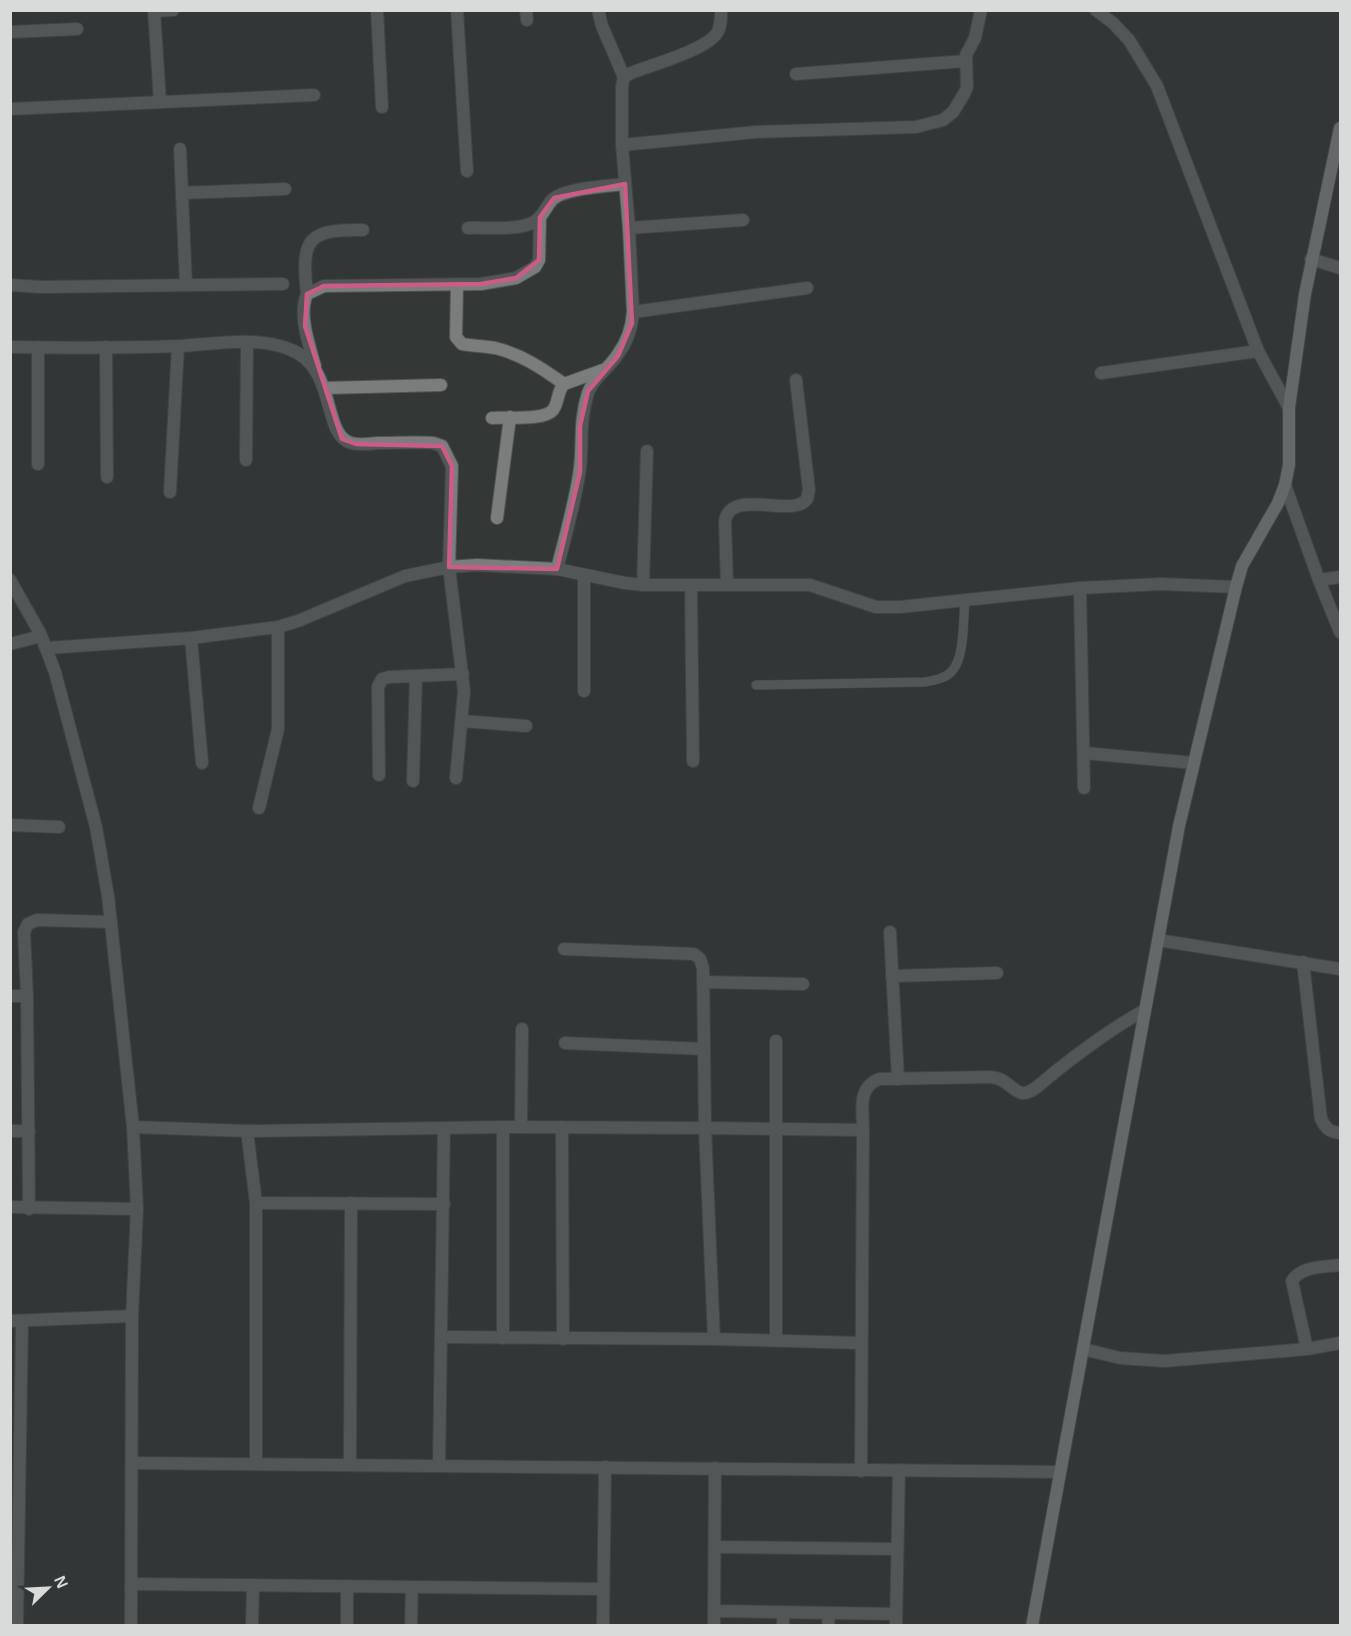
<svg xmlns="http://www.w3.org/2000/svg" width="1351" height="1636" font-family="Arial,sans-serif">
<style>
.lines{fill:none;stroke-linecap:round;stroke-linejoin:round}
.lane-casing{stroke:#515554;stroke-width:10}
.street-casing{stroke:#515554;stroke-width:14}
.secondary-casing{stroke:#515554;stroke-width:14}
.lane{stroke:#7b7d7d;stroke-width:9}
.street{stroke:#7b7d7d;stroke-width:12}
.secondary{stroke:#a1a5a4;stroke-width:12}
.marked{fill:none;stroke:#ca5c87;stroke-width:4.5;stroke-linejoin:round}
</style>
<rect width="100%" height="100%" fill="#333736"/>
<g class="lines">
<!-- lane casing -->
<g class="lane-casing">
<path id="lane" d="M756,685L925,682C934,680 945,679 952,671C965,657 963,619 965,600"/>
</g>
<!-- street casing -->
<g class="street-casing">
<g id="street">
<polyline points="154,10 160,102"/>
<polyline points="377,10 382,107"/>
<polyline points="457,10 467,171"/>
<polyline points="526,10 527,20"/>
<polyline points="598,10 602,26 624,77"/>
<polyline points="1096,10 1113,23 1129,40 1157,86 1258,351 1289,408"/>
<polyline points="154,11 173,10"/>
<polyline points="10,32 77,29"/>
<polyline points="796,74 965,61"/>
<polyline points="10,109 314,95"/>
<polyline points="622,145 756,132 916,127 943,120 953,112 964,94 967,87 966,55 975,38 981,10"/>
<polyline points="180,149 186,285"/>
<polyline points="182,193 285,189"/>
<path d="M468,228C487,227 513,231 532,223C543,218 545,207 553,199C566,188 607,186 625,184"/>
<polyline points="629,228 743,220"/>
<polyline points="1311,259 1340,268"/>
<polyline points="10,285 41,287 283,284"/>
<path d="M457,285L456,337L462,344C473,346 484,346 495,348C521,354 543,369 564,384"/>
<path d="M307,294C301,239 307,229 363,230"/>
<polyline points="633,312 807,288"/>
<path d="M10,347C67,348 124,348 180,346C214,344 256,336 289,349C338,367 321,434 351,443C359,445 370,444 378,443C397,443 415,442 433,443L442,446L452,466L449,567L464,691L456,778"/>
<polyline points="38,347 38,464"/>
<polyline points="106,347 107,477"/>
<path d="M315,366C309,344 298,315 307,294L324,286L481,284L516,278L535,267L539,260L540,217"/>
<polyline points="1101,373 1258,351"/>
<polyline points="325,388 441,385"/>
<path d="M492,418C506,417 544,421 553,410C559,402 557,391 564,384L603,370"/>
<polyline points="246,460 247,343"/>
<polyline points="1285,485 1319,580 1340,632"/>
<polyline points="170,492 178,346"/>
<polyline points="497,518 510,417"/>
<path d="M557,569C565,538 574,506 579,475C584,447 578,424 588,393C594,376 609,369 618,354C627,342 632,327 633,312L629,228L622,145V86L624,77L631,73C651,65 706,50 717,33C721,27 721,18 721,10"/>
<polyline points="584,575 584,691"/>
<polyline points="10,580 40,633 55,672 96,827 108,896 133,1127 137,1209 132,1316 131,1626"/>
<polyline points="1319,580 1340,577"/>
<path d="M727,584L725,521C731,487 793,519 807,499C807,498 809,491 809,490L796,380"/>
<polyline points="643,585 647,451"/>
<polyline points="691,586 693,761"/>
<polyline points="1080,588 1084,788"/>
<polyline points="191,638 202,763"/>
<polyline points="10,644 41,636"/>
<polyline points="47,648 191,638 278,627 298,621 405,576 449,567 477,565 557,569 625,583 643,585 810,585 876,607 900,607 1080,588 1161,584 1236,587"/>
<polyline points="462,721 526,726"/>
<polyline points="1084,753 1194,763"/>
<polyline points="379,775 378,687 382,679 389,677 463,674"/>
<polyline points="413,781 416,676"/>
<polyline points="259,808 278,729 278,627"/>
<polyline points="10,825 59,827"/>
<polyline points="890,932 898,1079"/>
<polyline points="1158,940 1340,969"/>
<path d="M1303,962L1321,1119C1326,1129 1330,1132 1340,1133"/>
<polyline points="892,976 997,973"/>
<polyline points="703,982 803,984"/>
<polyline points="10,996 27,996"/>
<polyline points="565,1043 704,1049"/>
<polyline points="133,1127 247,1131 503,1127 705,1128 703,968 700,959 694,954 564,949"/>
<polyline points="503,1127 503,1338"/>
<polyline points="521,1127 522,1029"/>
<polyline points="562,1127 563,1339"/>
<path d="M863,1130C863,1110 857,1088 879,1079L990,1077C1007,1078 1013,1092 1022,1093C1032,1094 1042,1082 1050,1076C1081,1051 1110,1029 1145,1010"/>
<polyline points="10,1131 29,1131"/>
<polyline points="247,1131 256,1203 256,1464"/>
<polyline points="256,1203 444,1204"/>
<polyline points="10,1207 137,1209"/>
<polyline points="29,1209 27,996 24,932 28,924 37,920 111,922"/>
<polyline points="10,1321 132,1316"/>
<polyline points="441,1337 714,1339 861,1343"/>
<polyline points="714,1339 705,1128 863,1130 861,1471"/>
<polyline points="776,1340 776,1041"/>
<polyline points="1083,1349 1120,1358 1164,1361 1307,1349 1340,1343"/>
<path d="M1307,1349L1292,1281C1301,1266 1324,1267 1340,1265"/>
<polyline points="132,1463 1060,1472"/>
<polyline points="350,1465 351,1203"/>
<polyline points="439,1466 444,1128"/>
<polyline points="715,1547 897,1549"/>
<polyline points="131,1584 603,1589"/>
<polyline points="714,1611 896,1614"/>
<polyline points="17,1626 22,1321"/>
<polyline points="252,1626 253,1585"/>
<polyline points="347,1626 347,1586"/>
<polyline points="411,1626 412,1587"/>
<polyline points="603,1626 605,1467"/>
<polyline points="714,1626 715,1468"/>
<polyline points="783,1626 783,1612"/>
<polyline points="828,1626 829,1613"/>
<polyline points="896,1626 899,1470"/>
</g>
</g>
<!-- secondary casing -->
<g class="secondary-casing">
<polyline id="secondary" points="1032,1626 1179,826 1236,587 1242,566 1278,503 1285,485 1289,465 1289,408 1305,294 1340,128"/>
</g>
<!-- lane -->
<use href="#lane" class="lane"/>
<!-- street -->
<use href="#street" class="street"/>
<!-- secondary -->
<use href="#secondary" class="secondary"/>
</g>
<!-- marked area -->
<path d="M0 0H1351V1636H0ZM625,184L632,323L618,356L588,391L580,426V472L557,569L449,567L452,466L442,446L356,444L342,439L305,326L307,294L324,286L481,284L516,278L539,260L540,217L554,198Z" fill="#333736" fill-opacity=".55" fill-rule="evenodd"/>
<path class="marked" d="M625,184L632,323L618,356L588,391L580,426V472L557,569L449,567L452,466L442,446L356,444L342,439L305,326L307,294L324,286L481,284L516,278L539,260L540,217L554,198Z"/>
<!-- border -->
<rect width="1351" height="1636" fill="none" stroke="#d8dbda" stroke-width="24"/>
<!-- north arrow -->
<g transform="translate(48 1588) rotate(66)" stroke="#333736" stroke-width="4.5" paint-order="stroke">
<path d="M0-4.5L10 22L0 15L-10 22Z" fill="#d8dbda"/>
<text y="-9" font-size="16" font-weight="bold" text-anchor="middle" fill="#d8dbda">N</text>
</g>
</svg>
